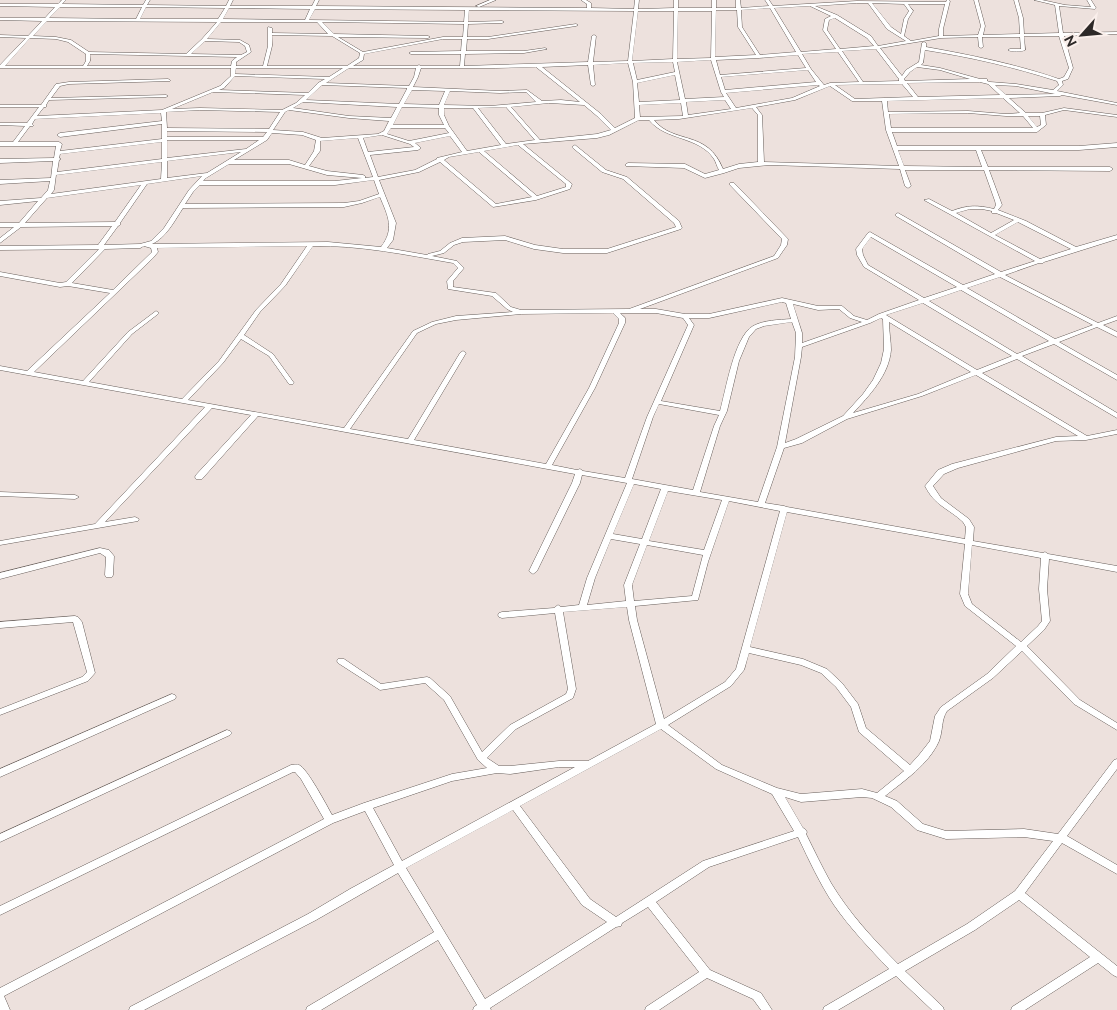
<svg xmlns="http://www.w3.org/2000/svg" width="1117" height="1010" font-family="Raleway,sans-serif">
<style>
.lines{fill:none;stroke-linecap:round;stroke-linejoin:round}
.minor-casing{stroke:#675e5a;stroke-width:1}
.minor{fill:#fff;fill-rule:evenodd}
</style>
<rect width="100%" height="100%" fill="#ede1dd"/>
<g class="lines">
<!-- minor casing -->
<g class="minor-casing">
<g id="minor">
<path d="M62,0H66L62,4L143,5L146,0H150L147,5L226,6L229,0H233L230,6H312L315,0H319L316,6L587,8V4L581,0H586L591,3V8L634,9L635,0H639L638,9H642L674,8V0H678V8H712V0H716V8H736V0H740L741,8L769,6L765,0H769L773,6L857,1L946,2L947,0H949L950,1L943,29V36L978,35L981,26L974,0H978L985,26L983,35L1020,34L1019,18L1014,0H1018L1023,18L1024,34L1059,33L1055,5L1034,0H1042L1065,5L1091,7L1087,0H1091L1096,8L1095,9L1059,6L1063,33L1117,32V34L1064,36L1073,68L1068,79L1062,81L1063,85L1057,91L1117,103V105L1062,95L1060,96L1009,98L1026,113H1042L1064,108L1117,115V117L1064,110L1045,115L1046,125L1037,132H892L897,146H1079L1117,143V147L1079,150H981L988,167H1110L1113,169L1110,171L989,170L1002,205L998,210L1026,221L1076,247L1117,235V239L1044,262L1043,263H1039L1005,275L1098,323L1117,316V320L1103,325L1117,332V337L1097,327L1059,342L1117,375V380L1054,344L1022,356L1117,413V418L1017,359L982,373L1087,436L1117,430V434L1086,440L1056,441L958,468L944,474L933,486L941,498L969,519L974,527L973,541L1043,553L1045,552L1048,554L1117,566V572L1049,559L1047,589L1050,621L1044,630L1027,646L1080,700L1117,723V730L1074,704L1022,651L993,678L947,711C941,720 943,731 939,741C929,764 904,781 885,796L897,801L923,824L946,831L1024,829L1058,834L1114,760L1117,759V769L1067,836L1117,865V874L1062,843L1025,893L1117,966V977L1113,975L1098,963L1025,1010H1011L1012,1007L1090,957L1019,900L975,930L905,971L943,1007L944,1010H932L896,976L838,1010H823L824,1007L889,969C870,949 850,928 834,905C820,884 809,860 798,837L709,867L656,902L710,970L761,993L772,1010H761L753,999L707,978L659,1010H645L646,1007L699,972L648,907L622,923L621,926L616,927L490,1008L491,1010H473L474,1007L477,1005L438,940L321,1010H306L307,1007L434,932L398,873L316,920L144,1010H129L130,1007L308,914L350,889L394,865L365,811L333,823L4,996L10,1010H0V988L324,819L301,779L295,772H293L0,915V906L291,765C293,765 297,764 299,765C307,768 327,806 332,815L364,803L452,774L487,768L478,760L444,700L425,683L380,690L338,663L337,661L338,659H344L381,684L427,677L430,678L450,696L482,752L510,725L566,694L568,689L555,613L502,618L499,617L498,615L499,613L502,612L554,608L558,605L561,607L579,605L587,578L627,483L582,475L580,483L537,571L533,574L529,571L572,483L575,474L258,416L202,479H196L195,477L196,475L251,415L212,408L105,522L135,517L139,519L138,521L0,545V541L95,524L205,407L0,370V366L27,371L110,293L68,286L60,287L0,276V272L60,283L66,282L99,249L0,250V246L98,245L112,226L21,227L0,243V238L14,227H0V223H19L38,201L0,205V201L41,198L48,190L50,181L0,184V180L51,178L53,161L0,163V159L54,158L56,146H0V142H13L25,126L0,125V123H27L39,107H0V105H41L56,84L69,82L168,79L170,80V81L69,84L60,86L51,98L166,95L168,96L166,97L49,100L46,105V107H44L37,116L162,110L220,86L231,76V68H0V65L26,38L0,37V35L28,36L42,21L0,20V18H45L55,7L0,6V4H58ZM857,3H868L887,29L906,41L878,46L871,36L837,15L815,6ZM872,3L904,4L909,11L904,19L901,34L891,27ZM908,4H945L939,29V36L911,41L904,36L908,19L913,11ZM810,6L831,16L825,19L823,30L836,49L801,52L774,8ZM60,7H142L136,19L49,18ZM146,7L225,8L218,19H140ZM229,8L310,9L305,20L223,19ZM770,8L796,52L760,55L742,27L741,10ZM315,9L465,10L464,22L309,20ZM469,10L634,11L628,61L593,62L596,36L594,35L592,36L588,62L464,66L465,54L524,53L547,49L545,48L524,51H466L467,39H488L576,26L578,25L576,24L488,37H467L468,24L502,23L504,22L502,21L468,22ZM716,10H737L738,27L756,55L715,57ZM638,11H674L673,59L632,61ZM678,11H712L711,58L677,59ZM835,18L867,38L874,46L840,49L827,30L829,20ZM47,21L217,22L202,39L186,54L89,52L71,40L56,37L33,36ZM221,22H317L328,34L272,33V28L268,27V46L263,66H236V62L251,52L249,45L240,40L207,39ZM322,22L464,24L463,37H443L363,52L338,37L428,38L430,37L428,36L334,34ZM272,35L332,36L360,53L359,58L347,66H267L272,46ZM1024,36H1059L1069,68L1064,77L1059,79C1015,64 971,55 926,47V43L924,42L922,43L919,62L906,70L902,76L880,48L941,38L978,37L979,47L981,48L983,47L982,37H1020L1021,49H1010L1008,50C1012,52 1021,52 1025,50ZM30,38L56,39L68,42L86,54V61L83,66H5ZM443,39H462L461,51L411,52L409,53L411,54H461L460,66H421L419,65L417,66H353L363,60L364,54ZM205,41L239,42L245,46L247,52L241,55L191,54ZM876,49L899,79V81L863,82L842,51ZM925,50C970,57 1014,67 1057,81L1059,85L1053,90L1016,84L990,82L987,81V79H980L940,68L921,65L923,63ZM838,52L859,82L830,83L824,85L811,69L802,54ZM90,54L237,57L232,61L231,66H87L90,61ZM798,55L806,68L720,75L716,60L759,58ZM711,60L721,92L724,97L685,99L677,62ZM673,62L675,72L637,80L633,63ZM628,63L633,82L635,118L615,128L601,114L542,67L588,65L591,85L593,86L595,85L593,65ZM536,67L580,102L561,100L542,101L527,90L500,91L413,87L418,77L421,68H495ZM917,67L940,70L970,79L905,81L904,79L910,72ZM236,68H343L329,77L235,74ZM349,68H416L414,77L409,86L326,83ZM808,70L816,82L725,90L721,77ZM675,75L680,100L639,102L637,83ZM235,76L325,79L318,83L308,93L219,90L224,88ZM980,82L988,84L1000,95L918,97L907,83ZM902,84L913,97L855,99L835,85ZM322,85L407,88V89L399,104L306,100ZM818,85L820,86L792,98L736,108L726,93ZM995,85L1016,86L1055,94L1006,95ZM830,86L852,101H882L886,130L899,166L764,162L762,115L756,107L795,100ZM412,90L445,91L439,105L404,104ZM450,91L500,93L526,92L536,102L490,106L444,105ZM213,92H214L305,95L296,103L282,110L200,108L172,109ZM1003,98L1020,113L1006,114L968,111L888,112L887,101ZM725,100L731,109L688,115L686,102ZM303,102L397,107L391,118L349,116L293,108ZM549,103L584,105L597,116L611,130L597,134L540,140L511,107ZM681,103L683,116L640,117L639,105ZM402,107L439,108V115L444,125H393ZM506,107L535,140L506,144L478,108ZM444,108H473L501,145L467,151L449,126L444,115ZM752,108L758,115V162L739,164L723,169C707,129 674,145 654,120L679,119ZM200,110L280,112L269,129L167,128L166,112ZM289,110L349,118L389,121L384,131L378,134L322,138L303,132L273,130L285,112ZM161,113L162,121L60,133L57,135L60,137L162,124V139L60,151L62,144L59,142H18L30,126H33V125L32,124L35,119ZM968,113L1006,116H1023L1033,128H891L889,114ZM1028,116H1040L1041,125L1037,127ZM639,120H649C666,141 699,136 714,159C716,162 717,167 719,170L705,174L685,164L628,163L626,164V166L684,168L705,178L724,173L739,168L769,165L900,169L905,186L908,188L911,186L905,170H984L995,201L996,205L994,209C978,205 967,205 952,211L929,199L924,200L1035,261L1001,272L898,213L896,214V216L995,274L963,285L870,232L868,233L856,249L857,255L864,267L919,300L879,314L867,320L854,316L842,306H818L782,298L709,314H685L656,309H640L778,258L787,245L788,239L734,183H730V185L782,239L781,245L774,256L629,309L521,310L511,307L496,293L453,287V281L464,268L457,261L432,256L444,253L454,245L463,242L505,240L534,249L563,253H607L681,229L682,228L679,221L627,177L606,170L575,145L572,147L573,148L602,172L623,179L674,223L676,227L607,249H563L535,245L505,236L462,238L450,243L440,251L428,254L427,255L387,248L393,240L396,223L379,180L419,172L440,162L493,207L536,200L570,189L572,184L523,144L597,138L609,135ZM391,128H445L449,133L409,141L387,134ZM167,131L267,132L263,137H167ZM272,133L302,135L316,140L314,151L305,165L289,160H234L267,140ZM382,135L410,144L414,147L368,152L363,138ZM450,136L462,152L437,158V159L415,170L378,177L370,155L418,150L421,148L415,143ZM358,138L373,177L365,178V176L363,175L327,171L309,166L320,151V141ZM167,140H259L246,149L167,158ZM162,142V159L57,172L59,160L61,159L59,158L60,154ZM518,145L566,184V187L537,196L484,151ZM898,150H976L982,167L904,166ZM241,152L207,173L167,178V161ZM479,152L532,197L496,204L444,160L449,157ZM162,162L161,179L51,194L54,190L56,175ZM229,164H289L327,175L362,178L335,181H203L206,178ZM202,176L189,190L164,228L151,241L140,244L104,245L118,226L120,225V223L147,184ZM374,180L379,194L359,201L344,203L185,204L193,192L200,185H335ZM141,185L115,222L25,223L47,198ZM380,197C388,216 395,229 381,247L328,242L152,244C166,238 175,220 183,208L344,207L362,203ZM970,209H982L992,211V213H996L1014,220L991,233L956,213ZM1018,222L1071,249L1040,259L995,235ZM871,237L957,287L924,298L868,265L863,255L862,249ZM144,246L151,248L152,252L113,290L72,283L105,249L140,248ZM307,246L281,284L256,310L219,361L182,399L89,382L132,334L158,314L159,313L156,311L128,332L83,381L34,372L153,258L158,252L157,248ZM313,246C360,245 407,255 453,263L458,268L447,281L448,289L492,296L507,309L513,312L456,316L432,322L413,331L344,428L188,400L223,363L241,339L269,356L289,384H293L294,383L273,354L244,335L260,312L285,286ZM1000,277L1093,325L1055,339L967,288ZM961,290L1049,341L1017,354L929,301ZM782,302L786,303L791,319C779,320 764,320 753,326C734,337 726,390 720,411L661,401L694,325L689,318H709ZM923,303L1012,356L977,370L886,315ZM793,304L818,310L839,309L850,318L862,322L802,343V333ZM613,313L619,319V323L589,388L546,464L414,440L466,353L463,351L460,353L408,439L350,429L417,333L436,324L456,320L521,314ZM620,313H656L683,318L688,325L647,417L625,478L583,471L580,469L577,470L552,465L595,388L625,323V318ZM881,318L883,319L884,349L881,363L873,380L863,394L843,416L796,439L785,443L801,357L802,347L870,323ZM792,322L796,333L795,357L777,447L758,502L700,492L720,426L727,411L739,361L749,337L756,329L764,326ZM889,322L971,372L918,394L853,413C869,396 889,375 891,350C891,341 889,332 889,322ZM976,375L1078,436L1056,437L952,464L938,470L925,486C935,506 948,508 963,522L966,527L965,539L787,507L784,506L765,503L784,448L802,443L847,419L922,396ZM659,404L719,415L714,426L693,490L632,479L653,417ZM634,484L661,489L642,539L613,534ZM668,491L722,500L704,550L649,541ZM729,501L780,511L736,669L725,682L664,719L637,620L635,606L698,600L708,562ZM787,512L965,544L960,594L965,606L1016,646L987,674L941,707L935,716L930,741L919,755L910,765L866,728L858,704L842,683L827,669L803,659L750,647ZM611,539L640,544L624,585L626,601L587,605L595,578ZM647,545L703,555L692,596L634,601L632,585ZM972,545L1041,558L1039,589L1042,621L1038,626L1021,642L972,604L968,594ZM627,607L629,620L656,724L588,761H559L510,766H499L487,758L516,729L573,698L576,689L563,612ZM749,653L801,665L821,673L836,687L851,707L859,732L904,771L877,793L862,789L801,794L777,788L722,765L668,725L731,686L744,670ZM661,729L716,769L772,794L794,831L703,861L616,917L590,899L520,806ZM559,767H575L402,861L373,808L452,781L497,773L510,774ZM785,797L801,802L862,797L872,798L891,807L917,830L946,839L1024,837L1053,841L1015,891L967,924L898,964C873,939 849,913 831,883C822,867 814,850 806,834L807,832L805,829L803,828ZM513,810L582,905L607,922L485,999L406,868Z"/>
<polygon points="490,0 496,0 479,7 476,6"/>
<polygon points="0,492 75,495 79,497 75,499 0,496"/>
<polygon points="100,548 109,550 114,556 113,575 112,577 106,577 105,575 106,557 100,553 0,579 0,573"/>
<polygon points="75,616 78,617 82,622 95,673 88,681 0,715 0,709 82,677 87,672 73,622 0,628 0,622"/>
<polygon points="172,694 175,695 176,697 175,699 0,777 0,769"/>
<polygon points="227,730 230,731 232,733 230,735 0,842 0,834"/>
</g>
</g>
<!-- minor -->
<use href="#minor" class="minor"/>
</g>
<!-- north arrow -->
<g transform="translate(1082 35) rotate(243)" stroke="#faefeb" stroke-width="4" paint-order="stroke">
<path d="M0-4L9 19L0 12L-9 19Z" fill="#2d2928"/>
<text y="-8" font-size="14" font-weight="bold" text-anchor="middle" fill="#2d2928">N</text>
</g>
</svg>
